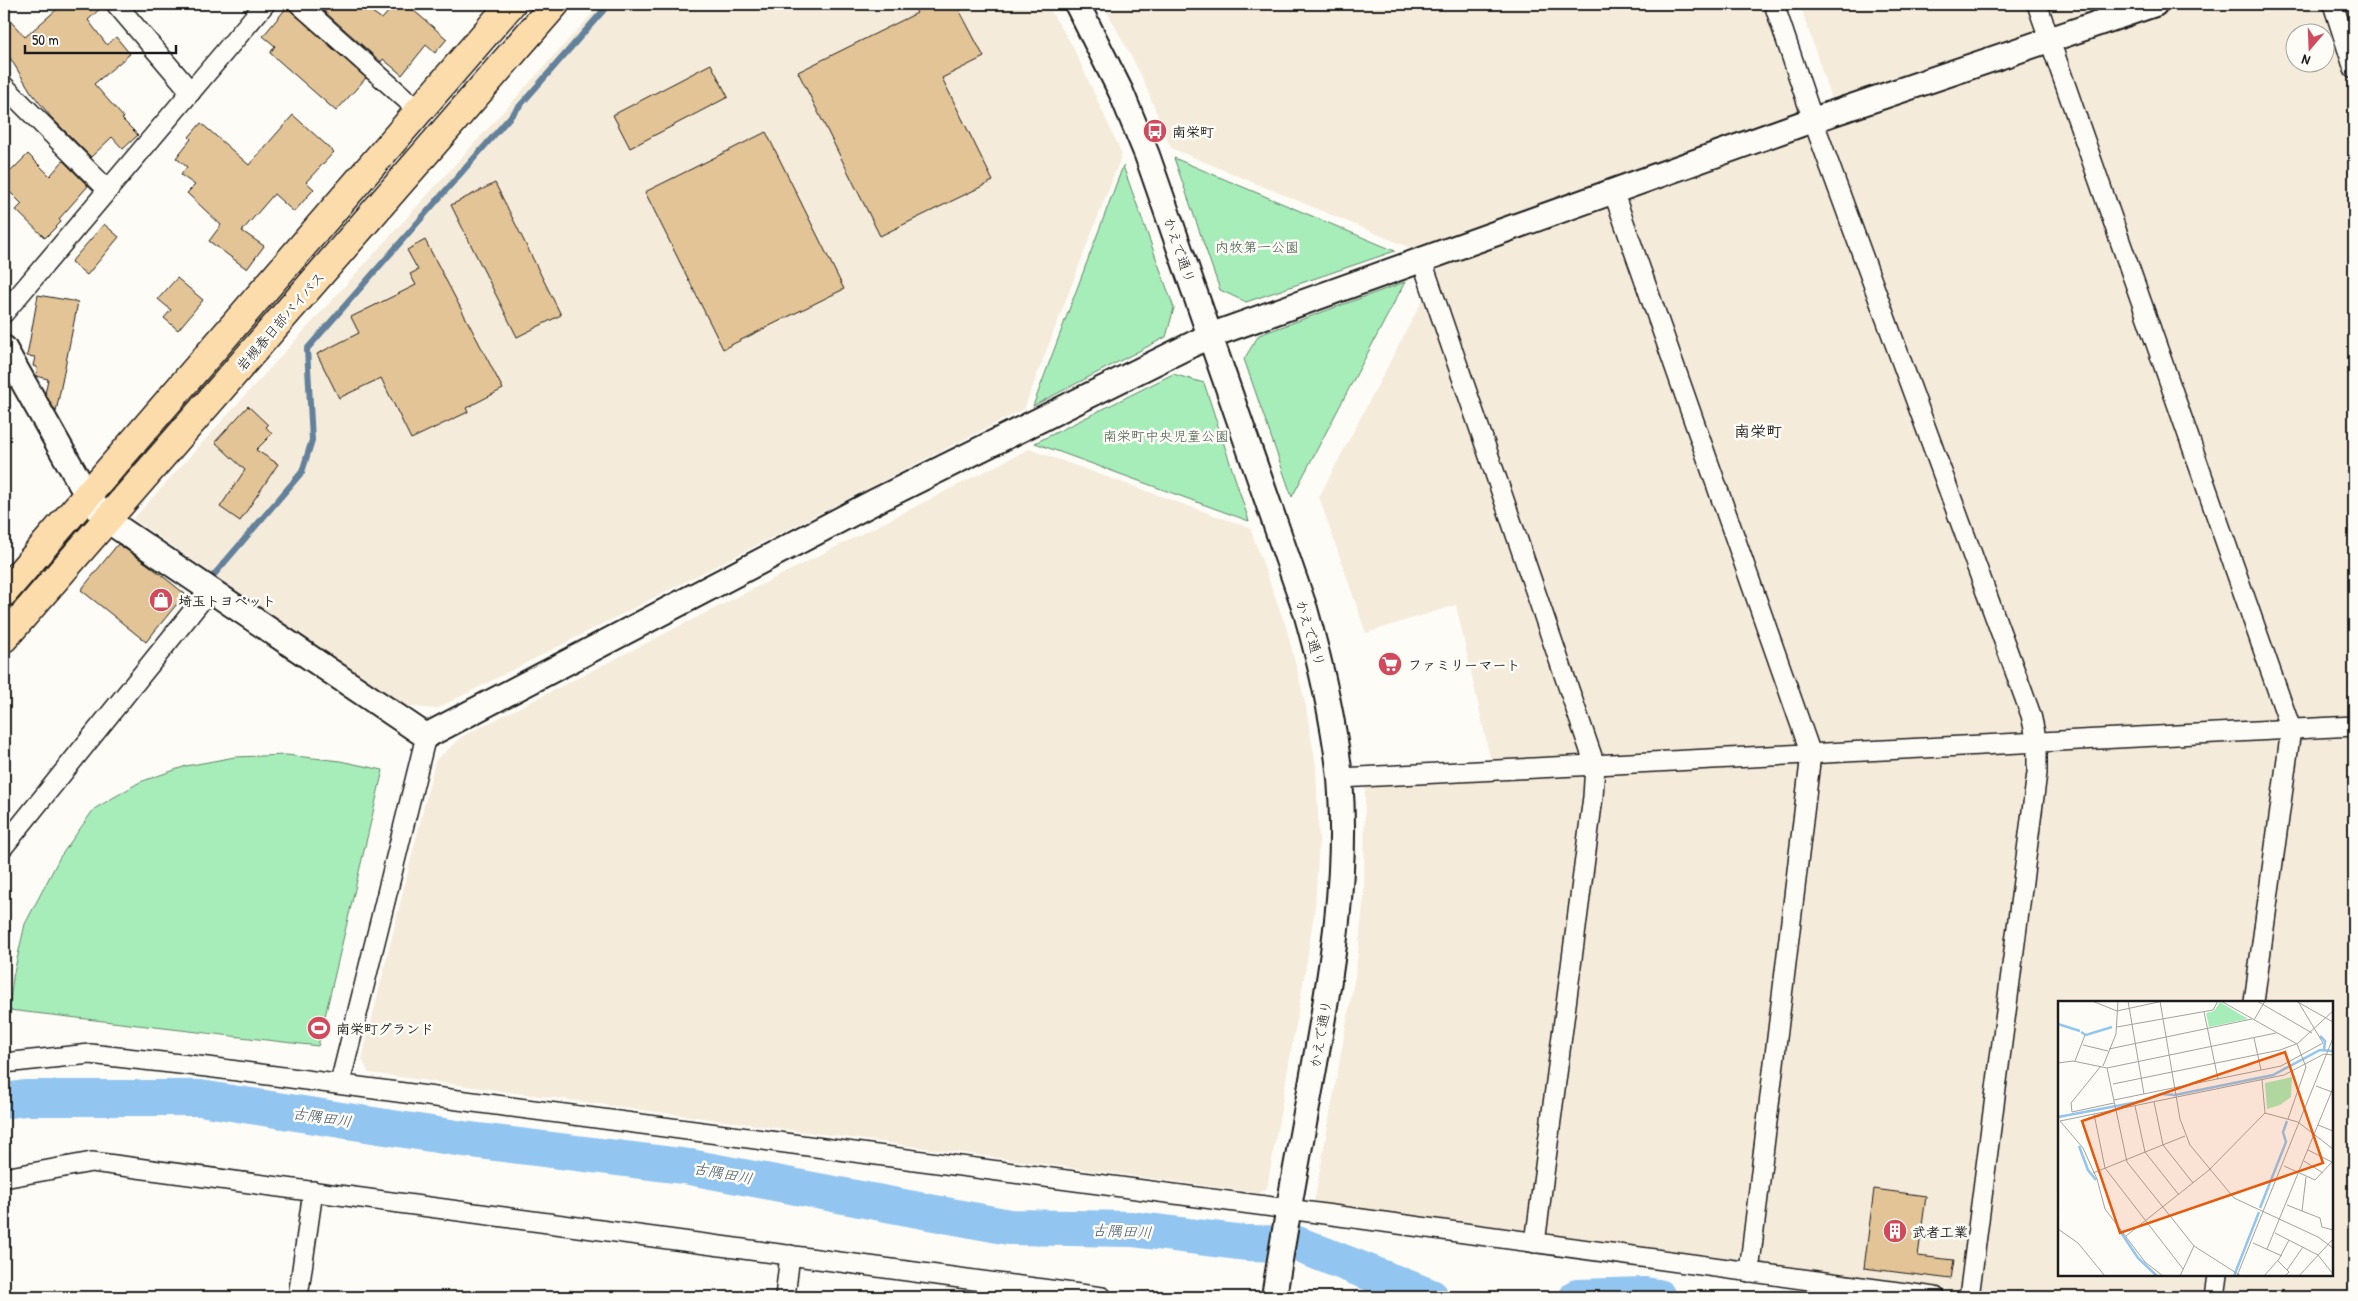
<svg xmlns="http://www.w3.org/2000/svg" width="2358" height="1301" font-family="'Patrick Hand','Klee One',sans-serif">
<style>
.built{fill:#f5ebda;fill-rule:evenodd}
.green{fill:#a7edb9;stroke:#62846a}
.lines{fill:none;stroke-linecap:round;stroke-linejoin:round}
.stream{stroke:#63819b;stroke-width:6}
.river{stroke:#92c5ef;stroke-width:36}
.building{fill:#e3c496;stroke:#1c1c1c}
.minor-casing{stroke:#1c1c1c;stroke-width:22}
.tertiary-casing{stroke:#1c1c1c;stroke-width:28}
.trunk-casing{stroke:#1c1c1c;stroke-width:31}
.minor{stroke:#fdfcf7;stroke-width:19}
.tertiary{stroke:#fdfcf7;stroke-width:24}
.trunk{stroke:#fddcac;stroke-width:28}
.labels{text-anchor:middle;dominant-baseline:central;stroke-width:5;stroke-linejoin:round;paint-order:stroke}
.poi-label{font-size:14px;font-weight:bold;fill:#1c1c1c;stroke:#fdfcf7;text-anchor:start}
.park-label{font-size:14px;fill:#465b4b;stroke:#fdfcf7}
.street-label{font-size:14px;fill:#1c1c1c;stroke:#fdfcf7}
.water-label{font-size:15px;font-style:italic;fill:#455766;stroke:#fdfcf7}
.quarter-label{font-size:16px;font-weight:bold;fill:#1c1c1c;stroke:#fdfcf7}
.inset-river{fill:none;stroke:#92c5ef;stroke-width:2.5}
.inset-road{fill:none;stroke:#a3a29f;stroke-width:1}
.view{fill:#e8590c;fill-opacity:0.15;stroke:#e8590c;stroke-width:2.5}
.inset-edge{fill:none;stroke:#1c1c1c;stroke-width:2.5}
</style>
<rect width="100%" height="100%" fill="#fdfcf7"/>
<filter id="ink" filterUnits="userSpaceOnUse"><feTurbulence type="fractalNoise" baseFrequency=".02" numOctaves="2"/><feDisplacementMap in="SourceGraphic" scale="10" xChannelSelector="R" yChannelSelector="G"/><feConvolveMatrix kernelMatrix="1 2 1 2 8 2 1 2 1" color-interpolation-filters="sRGB"/></filter>
<g filter="url(#ink)">
<!-- built -->
<g class="built">
<polygon points="601,4 1046,4 1072,45 1122,154 1024,409 436,709 404,706 133,519"/>
<polygon points="1103,4 1762,4 1804,123 1425,254 1171,148 1141,75"/>
<path d="M1800,4H2354V1297H2000L1314,1203L1356,970L1364,897L1365,788L1495,780L1456,605L1366,633L1319,497L1446,255L1836,114ZM2296,32H2326V62H2296ZM2059,1002H2332V1275H2059Z"/>
<polygon points="1029,449 1250,528 1287,630 1305,702 1316,766 1319,841 1315,906 1307,961 1267,1188 1259,1193 369,1073 362,1059 435,761 461,737"/>
</g>
<!-- green -->
<g class="green">
<polygon points="1174,158 1395,251 1246,302 1220,290"/>
<polygon points="1123,166 1174,308 1166,337 1033,406"/>
<polygon points="1405,282 1292,497 1244,359 1259,335"/>
<polygon points="1173,374 1204,383 1249,521 1035,443"/>
<polygon points="286,755 340,761 383,770 318,1046 9,1010 13,977 25,924 60,857 94,809 140,782 186,766 235,757"/>
</g>
<g class="lines">
<!-- stream -->
<g class="stream">
<polyline points="2354,4 2354,6"/>
<polyline points="207,583 302,472 312,440 307,349 609,4"/>
</g>
<!-- river -->
<g class="river">
<polyline points="4,1101 25,1098 200,1098 463,1139 690,1167 1009,1227 1132,1229 1246,1243 1297,1244 1431,1297"/>
<polyline points="1577,1297 1645,1295 1658,1297"/>
</g>
</g>
<!-- building -->
<g class="building">
<polygon points="63,4 105,4 88,20 107,45 116,37 130,54 94,84 124,118 122,119 138,135 123,149 112,137 91,157 50,116 31,92 4,48 4,14 25,37"/>
<polygon points="316,4 361,4 382,19 395,4 406,4 447,39 435,53 426,45 402,75 383,59 381,62"/>
<polygon points="912,4 956,4 984,57 942,78 993,181 880,236 798,72 917,13"/>
<polygon points="288,6 292,12 366,78 336,111 270,53 275,46 263,36"/>
<polygon points="711,64 728,97 630,148 613,115"/>
<polygon points="293,115 334,152 306,182 314,189 294,212 274,194 242,231 264,246 247,269 209,241 221,225 187,193 195,185 181,175 187,167 176,158 191,139 189,137 201,123 249,165"/>
<polygon points="766,132 844,289 723,349 645,192"/>
<polygon points="28,154 50,176 63,161 88,186 59,219 61,222 45,238 16,210 22,204 4,186 4,178"/>
<polygon points="495,183 561,315 517,337 451,205"/>
<polygon points="104,224 119,237 87,275 71,262"/>
<polygon points="425,240 503,389 466,408 468,412 411,439 381,378 339,398 317,354 359,333 351,317 416,285 410,274 418,270 407,250"/>
<polygon points="177,278 203,300 178,330 164,318 171,310 158,299"/>
<polygon points="38,295 78,302 56,412 45,394 48,379 36,376 37,367 33,366 35,357 27,356"/>
<polygon points="248,406 268,425 266,427 272,434 256,450 278,464 240,521 220,507 245,470 215,442"/>
<polygon points="118,544 150,566 185,594 146,642 81,590"/>
<polygon points="1874,1189 1926,1196 1918,1256 1954,1260 1951,1279 1864,1268"/>
</g>
<g class="lines">
<!-- minor casing -->
<g class="minor-casing">
<g id="minor">
<polyline points="116,4 191,92"/>
<polyline points="299,4 419,111"/>
<polyline points="1774,4 1813,120 2031,715 2037,742 2037,773 1969,1297"/>
<polyline points="2037,4 2291,729 2254,1002"/>
<polyline points="2333,4 2354,69"/>
<polyline points="4,86 108,190"/>
<polyline points="1613,191 1811,754 1749,1272"/>
<polyline points="1422,261 1595,765 1593,797 1535,1243"/>
<polyline points="4,313 265,4"/>
<polyline points="1340,778 2354,726"/>
<polyline points="4,846 209,591"/>
<polyline points="4,1063 90,1054 207,1067 1288,1209 1935,1297"/>
<polyline points="340,1083 426,736"/>
<polyline points="4,1178 92,1162 1102,1297"/>
<polyline points="298,1297 313,1191"/>
<polyline points="785,1297 790,1255"/>
<polyline points="2215,1297 2218,1275"/>
</g>
</g>
<!-- tertiary casing -->
<g class="tertiary-casing">
<g id="tertiary">
<path d="M1077,4L1121,92L1147,155L1305,609C1321,665 1334,720 1340,778C1348,874 1332,969 1315,1063C1301,1141 1286,1219 1274,1297"/>
<polyline points="4,348 88,497 107,520 426,736 874,502 1209,336 1804,123 2155,4"/>
</g>
</g>
<!-- trunk casing -->
<g class="trunk-casing">
<g id="trunk">
<polyline points="4,592 511,4"/>
<polyline points="4,638 555,4"/>
</g>
</g>
<!-- minor -->
<use href="#minor" class="minor"/>
<!-- tertiary -->
<use href="#tertiary" class="tertiary"/>
<!-- trunk -->
<use href="#trunk" class="trunk"/>
</g>
</g>
<!-- icons -->
<defs>
<g id="bus-disc" transform="scale(1.25)"><circle r="9.5" fill="#d1495b" stroke="#fdfcf7"/><path d="M-5-6H5V4H4V6H2V4H-2V6H-4V4H-5ZM-3.5-4V0h7V-4ZM-3.5 1.2v1.5H-2V1.2ZM2 1.2v1.5H3.5V1.2Z" fill="#fff"/></g>
<g id="shop-disc" transform="scale(1.25)"><circle r="9.5" fill="#d1495b" stroke="#fdfcf7"/><path d="M-5-2.5h2.3a2.7 3.5 0 0 1 5.4 0H5L5.5 6h-11ZM-1.5-2.5h3a1.5 2.3 0 0 0-3 0Z" fill="#fff"/></g>
<g id="supermarket-disc" transform="scale(1.25)"><circle r="9.5" fill="#d1495b" stroke="#fdfcf7"/><path d="M-6-5.5h2.5l.6 2H6L4.5 2H-2.5L-4.4-4H-6ZM-1.5 3.2a1.3 1.3 0 1 0 .1 0ZM3 3.2a1.3 1.3 0 1 0 .1 0Z" fill="#fff"/></g>
<g id="stadium-disc" transform="scale(1.25)"><circle r="9.5" fill="#d1495b" stroke="#fdfcf7"/><path d="M0-5a6.5 5 0 1 0 0 10a6.5 5 0 1 0 0-10ZM-3.5-1.8h7v3.6h-7Z" fill="#fff"/></g>
<g id="building-disc" transform="scale(1.25)"><circle r="9.5" fill="#d1495b" stroke="#fdfcf7"/><path d="M-4-6H4V6H1V3H-1V6H-4ZM-2.5-4.3h1.7v1.8h-1.7ZM.8-4.3h1.7v1.8H.8ZM-2.5-1h1.7V.8h-1.7ZM.8-1h1.7V.8H.8Z" fill="#fff"/></g>
</defs>
<g fill-rule="evenodd">
<use href="#bus-disc" x="1155" y="131"/>
<use href="#shop-disc" x="161" y="600"/>
<use href="#supermarket-disc" x="1390" y="664"/>
<use href="#stadium-disc" x="319" y="1028"/>
<use href="#building-disc" x="1895" y="1231"/>
</g>
<g class="labels">
<!-- poi labels -->
<g class="poi-label">
<text x="1172" y="131">南栄町</text>
<text x="178" y="600">埼玉トヨペット</text>
<text x="1408" y="664">ファミリーマート</text>
<text x="336" y="1028">南栄町グランド</text>
<text x="1912" y="1231">武者工業</text>
</g>
<!-- park labels -->
<g class="park-label">
<text x="1257" y="246">内牧第一公園</text>
<text x="1166" y="435">南栄町中央児童公園</text>
</g>
<!-- street labels -->
<g class="street-label">
<text transform="translate(1180 250) rotate(71)">かえで通り</text>
<text transform="translate(280 321) rotate(-49)">岩槻春日部バイパス</text>
<text transform="translate(1311 633) rotate(73)">かえで通り</text>
<text transform="translate(1320 1034) rotate(-80)">かえで通り</text>
</g>
<!-- water labels -->
<g class="water-label">
<text transform="translate(322 1117) rotate(9)">古隅田川</text>
<text transform="translate(723 1173) rotate(11)">古隅田川</text>
<text transform="translate(1122 1231) rotate(3)">古隅田川</text>
</g>
<!-- quarter labels -->
<g class="quarter-label">
<text x="1758" y="431">南栄町</text>
</g>
</g>
<!-- overview -->
<g transform="translate(2058 1001)">
<rect width="275" height="275" fill="#fdfcf7"/>
<path d="M162,1L190,18L151,26L148,12L156,10ZM234,76L233,96L222,104L209,108L207,82Z" fill="#a7edb9"/>
<path class="inset-river" d="M0,23L22,30M23,31L28,34L54,26M262,35L267,40L266,49M0,116L85,100L103,93L117,94L215,74L262,49L275,50M21,145L30,169L38,179M202,207L228,141L225,131L229,120M62,230L80,257L99,275M176,275L201,211"/>
<path class="inset-road" d="M34,0L59,10L105,0M70,0L86,93M102,0L122,118L132,144L176,197L260,236L275,247M163,0L239,43L248,66L230,118M199,0L254,32M238,0L275,21M146,11L160,78M196,19L207,0M59,26L155,9L160,0M196,37L203,69M239,43L275,10M25,44L50,50M51,48L194,18M17,60L27,34M0,62L15,60L49,67L218,32M43,65L13,102L14,111L56,102M45,65L58,33L60,0M49,67L69,161L136,245L183,275M204,79L207,112M55,83L222,49L238,43M258,85L274,91M56,99L223,65L265,42L241,2M96,101L105,144L135,182M77,105L87,151L121,194M36,113L47,167L125,268M260,124L275,130M250,149L274,161M246,160L265,172M226,165L257,179L275,160M35,172L127,135M248,176L244,210L262,217L264,226L275,229M229,204L244,210M0,228L20,242L47,275M217,232L260,254L275,273M68,235L151,169L207,112L240,121L275,148M195,242L224,255M209,248L275,87M220,260L231,271L227,275M229,269L245,246M105,275L87,261L47,208L39,178L25,147L2,120L226,74L266,53L275,54M122,275L136,245M179,275L275,37M206,275L221,258L231,239M241,275L275,238"/>
<path class="view" d="M227,51L265,162L62,232L24,120Z"/>
<rect width="275" height="275" class="inset-edge"/>
</g>
<!-- margin -->
<rect width="2358" height="1301" fill="none" stroke="#fdfcf7" stroke-width="20"/>
<rect x="10" y="10" width="2338" height="1281" fill="none" stroke="#1c1c1c" stroke-width="2" filter="url(#ink)"/>
<!-- north arrow -->
<g transform="translate(2310 48) rotate(199)"><circle r="24" fill="#fdfcf7" stroke="#a3a29f"/>
<path d="M0-4L9 19L0 12L-9 19Z" fill="#d1495b"/>
<text y="-8" font-size="14" font-weight="bold" text-anchor="middle" fill="#1c1c1c">N</text>
</g>
<!-- scale -->
<path d="M25 45v8h151v-8" fill="none" stroke="#1c1c1c" stroke-width="2.5"/>
<text x="32" y="45" font-size="15" fill="#1c1c1c" stroke="#fdfcf7" stroke-width="4" paint-order="stroke">50 m</text>
</svg>
